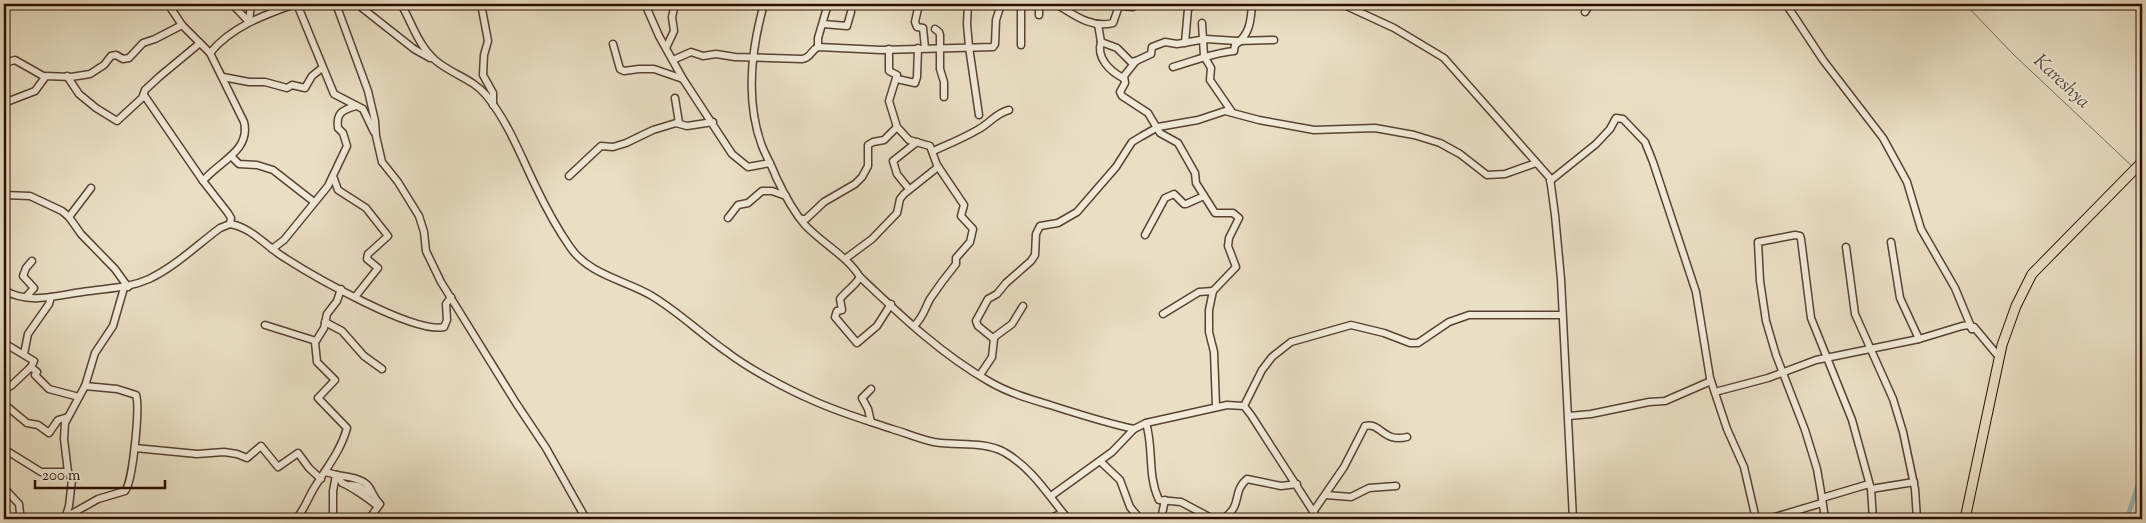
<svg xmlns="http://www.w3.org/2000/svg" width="2146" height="523" font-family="'Sorts Mill Goudy',serif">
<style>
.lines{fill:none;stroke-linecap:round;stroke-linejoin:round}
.stream{stroke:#6b7670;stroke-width:1}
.canal{stroke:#98bcba;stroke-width:4.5}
.minor-casing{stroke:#584232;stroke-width:9}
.highway-casing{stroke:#280e01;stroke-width:11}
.minor{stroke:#f1ead9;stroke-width:6}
.highway{stroke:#eadfc5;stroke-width:9}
.labels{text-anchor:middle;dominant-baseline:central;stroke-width:4;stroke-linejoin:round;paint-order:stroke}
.water-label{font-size:19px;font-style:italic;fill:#4f4b42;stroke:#f1ead9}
</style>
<rect width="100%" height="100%" fill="#eadfc5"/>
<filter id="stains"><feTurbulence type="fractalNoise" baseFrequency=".004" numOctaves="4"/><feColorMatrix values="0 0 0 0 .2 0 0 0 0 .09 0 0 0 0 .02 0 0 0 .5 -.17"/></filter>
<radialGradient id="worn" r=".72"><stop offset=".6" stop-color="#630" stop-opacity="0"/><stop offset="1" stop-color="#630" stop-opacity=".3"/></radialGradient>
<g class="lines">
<!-- stream -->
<g class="stream">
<polyline points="1965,4 2014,55 2133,167"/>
<polyline points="2138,172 2142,176"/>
</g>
<!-- canal -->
<polyline class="canal" points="2127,519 2142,472"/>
<!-- minor casing -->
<g class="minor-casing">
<g id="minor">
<path d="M168,4L182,25L210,53L244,122C251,151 218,162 203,181L228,213L231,218L230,224"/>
<polyline points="232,4 249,22 251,4"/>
<polyline points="297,4 334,94 363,109 374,132"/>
<polyline points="336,4 368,91 375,121 376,136 382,162 398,182 419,216 424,232 426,251 441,282 516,403 546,448 586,519"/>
<polyline points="357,4 414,49 430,58"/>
<path d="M401,4C412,23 418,45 435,60C451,74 473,79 486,95C508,122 520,154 535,185C545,206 556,227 570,247C589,275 625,280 652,296C680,313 701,334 727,352C749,369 787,389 812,400C838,412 865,420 892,429C906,433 919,439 934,442C957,446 983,441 1004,452C1032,468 1048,495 1068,519"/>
<polyline points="481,4 488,41 484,55 483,75 493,93 493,105"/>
<polyline points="645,4 659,36 683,79 732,154 748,167 770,163"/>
<path d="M764,4C751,50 745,100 762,146C766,156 772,166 776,177C784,194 793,211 805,225C823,244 847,256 860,277C900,315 942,355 990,382C1009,393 1030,399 1050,405C1078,414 1106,423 1134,429"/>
<polyline points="919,4 915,22 917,27 923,28 925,48"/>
<polyline points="968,4 967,24 969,47 979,115"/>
<polyline points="1021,4 1021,45"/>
<path d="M1056,4C1073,14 1091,29 1113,23L1119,6L1133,7L1135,4"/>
<polyline points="1342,4 1394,28 1444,58 1550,178 1555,215 1561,279 1573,519"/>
<polyline points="1786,4 1823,60 1883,138 1907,182 1921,229 1955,288 1972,329"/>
<polyline points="1585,12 1590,4"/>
<polyline points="1039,15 1039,4"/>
<polyline points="1202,23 1204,56 1211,68 1210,80 1232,112"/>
<polyline points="823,24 847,26 851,12"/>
<polyline points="1098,24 1101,42 1117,48 1131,62 1136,61"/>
<polyline points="935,29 939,32 940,35 940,69 944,82 944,97"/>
<path d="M1101,42C1096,58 1110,71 1123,78"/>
<polyline points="1185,43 1188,9 1193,4"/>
<polyline points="613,44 620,69 624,71 639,69 654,69 683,79"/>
<polyline points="818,47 818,38 828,4"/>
<polyline points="666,48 674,31 672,17 675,4"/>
<path d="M889,49V71L897,75L889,101L897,127L909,140L930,146L937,165L964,205L961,216L973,229L970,242L956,258V264C947,275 938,287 930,299C924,310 924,316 914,326"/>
<path d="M210,53C231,27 264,15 295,4"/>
<path d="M673,60L691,52L703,56L716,54L735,57L802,59C811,58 811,50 818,47L881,50L993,47L995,44L996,20L1001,4"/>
<polyline points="4,63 15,60 45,77"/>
<path d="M1173,67C1194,61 1212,53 1234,51L1235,45C1250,35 1251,20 1252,4"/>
<polyline points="67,76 79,94 96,108 117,121 142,98 145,90 159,77 200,43"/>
<polyline points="223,77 249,82 265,82 287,88 292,85 305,88 312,76 322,68"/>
<polyline points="897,79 915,83 917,77 918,48"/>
<polyline points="144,95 203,181"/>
<polyline points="675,98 679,123"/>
<polyline points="4,103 35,91 46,76 71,77 90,74 104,65 111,56 116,55 123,59 129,58 143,43 155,39 182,25"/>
<path d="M933,151C949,144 964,138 979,129C990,123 996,113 1009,110"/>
<polyline points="231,156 239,164 257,165 273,170 314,202"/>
<polyline points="333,176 338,190 366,208 388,236 368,254 367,259 378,268 355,297"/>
<polyline points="569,176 601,146 613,147 626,143 653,130 676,123 687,126 713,122"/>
<polyline points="1550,181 1596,144 1610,129 1616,118 1623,119 1645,142 1653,162 1696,292 1710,378 1727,429 1744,467 1756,519"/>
<polyline points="909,189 897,174 893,161 917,142"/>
<polyline points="4,195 30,196 62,211 69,217 81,234 115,269 128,287"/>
<polyline points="69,217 91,188"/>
<polyline points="728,218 738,205 748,203 762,191 772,191 786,196"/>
<polyline points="801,219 806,219 824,202 855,184 862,177 868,166 868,145 873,142 884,140 897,127"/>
<polyline points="1145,235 1165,198 1174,194 1184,204 1186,204 1204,196"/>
<polyline points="1891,242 1900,298 1919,339"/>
<polyline points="1846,247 1855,314 1893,399 1903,432 1915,489 1917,519"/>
<path d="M272,249L284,240L328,186L347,146L343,133L338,128C336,113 342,110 356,106"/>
<polyline points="845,259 872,239 897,213 900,199 904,194 938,167"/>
<path d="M860,277C855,286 846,291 840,299L842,310L837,311L835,317L857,343L877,326L891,304"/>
<path d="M4,290C30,306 61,294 89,291C110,288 129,288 149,279C176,266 197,245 220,228L230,224C251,227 268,248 285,258C313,276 414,334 444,327L447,320L446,304L451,297"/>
<polyline points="26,297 34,288 23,276 26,268 32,261"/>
<polyline points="1163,314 1199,292 1213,291"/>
<polyline points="325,322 342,331 364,356 382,369"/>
<polyline points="265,325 316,341 324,328 327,314 337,301 341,289"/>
<polyline points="993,338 1012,324 1023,306"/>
<polyline points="4,343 34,361 31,367 37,372 35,375 49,389 79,397"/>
<polyline points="24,354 28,334 49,304 51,297"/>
<polyline points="980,375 992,357 994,339 978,326 976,321 988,299 997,294 1006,283 1031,261 1035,255 1036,234 1040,226 1058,223 1077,212 1116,167 1132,142 1142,136 1158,127 1198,120 1225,111 1259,120 1314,130 1375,128 1414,135 1440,143 1460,154 1487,175 1505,174 1536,163"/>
<polyline points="4,383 9,387 12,385 31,367"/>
<polyline points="1715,392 1768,378 1816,360 1919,339 1962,326 1969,325 1972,329 1974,327 1999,357"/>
<polyline points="4,404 27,423 38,425 49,433 58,420 68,417"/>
<polyline points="1244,406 1262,370 1272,357 1291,342 1351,325 1384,333 1410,343 1418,343 1449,322 1469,315 1562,315"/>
<polyline points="1216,407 1214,352 1209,332 1209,310 1213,291 1236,267 1228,246 1229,238 1239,218 1233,213 1215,213 1196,183 1195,173 1178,143 1160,133 1148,113 1122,96 1120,92 1125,83 1124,76 1136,61 1151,54 1152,47 1165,42 1177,44 1206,39 1237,41 1274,40"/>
<polyline points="1569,416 1591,414 1649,402 1665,401 1711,381"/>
<polyline points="871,422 868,409 862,398 871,389"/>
<path d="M1146,423C1154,449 1147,475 1159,500L1181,502L1213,519"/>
<polyline points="135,448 197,454 224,452 237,454 247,458 261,446 278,467 298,453 309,468 321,479"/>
<polyline points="4,449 41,472 68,472"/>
<polyline points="1100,461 1120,480 1130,507 1140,519"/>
<path d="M325,472L337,475L342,483C349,485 370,500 376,505"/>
<path d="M337,475C347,477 363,478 369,487C374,495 373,497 380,504L369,519"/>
<polyline points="350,485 358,486 371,494"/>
<polyline points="4,488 19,504 20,513 16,519"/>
<polyline points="1871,489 1914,482"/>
<polyline points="1326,495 1351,497 1369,488 1396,486"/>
<polyline points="1051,496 1112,452 1134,429 1146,423 1227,405 1244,406 1251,415 1318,519"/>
<polyline points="1822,498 1817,469 1805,430 1776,355 1766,321 1760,281 1758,242 1795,235 1800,236 1801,239 1811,318 1852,420 1871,489 1873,519"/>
<path d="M1313,512L1344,467L1365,426C1381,422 1383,443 1407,437"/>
<polyline points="333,516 333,491 336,475"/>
<path d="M66,517L98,499L125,491C133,482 140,407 136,395L117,389L85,386"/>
<polyline points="65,519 69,506 72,480 68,472 64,439 65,423 85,386 95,353 113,326 124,288"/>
<path d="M296,519C305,509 308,497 316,485C328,466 341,450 347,428L318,398L335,380L317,362L315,342"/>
<polyline points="1049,519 1062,513"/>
<polyline points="1161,519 1165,500"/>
<path d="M1223,519C1244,504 1231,493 1247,479L1281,486L1297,484"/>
<polyline points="1768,519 1822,503"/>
<polyline points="1825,519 1822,498 1869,484"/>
</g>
</g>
<!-- highway casing -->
<g class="highway-casing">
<polyline id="highway" points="1965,519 2002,345 2016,306 2032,274 2142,162"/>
</g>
<!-- minor -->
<use href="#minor" class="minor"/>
<!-- highway -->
<use href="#highway" class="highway"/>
</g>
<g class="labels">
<!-- water labels -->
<g class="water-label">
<text transform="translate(2061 82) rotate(43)">Kareshya</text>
</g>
</g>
<!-- margin -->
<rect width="2146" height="523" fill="none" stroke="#eadfc5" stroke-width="20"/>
<rect x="5" y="5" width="2136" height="513" fill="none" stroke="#280e01" stroke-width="2.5"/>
<rect x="10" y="10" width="2126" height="503" fill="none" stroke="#280e01"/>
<!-- scale -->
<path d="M35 480v8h130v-8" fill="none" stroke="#280e01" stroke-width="2.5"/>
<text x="42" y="480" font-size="15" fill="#280e01" stroke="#f1ead9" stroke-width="4" paint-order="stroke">200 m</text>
<rect width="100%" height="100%" filter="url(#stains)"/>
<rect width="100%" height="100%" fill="url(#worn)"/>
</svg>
